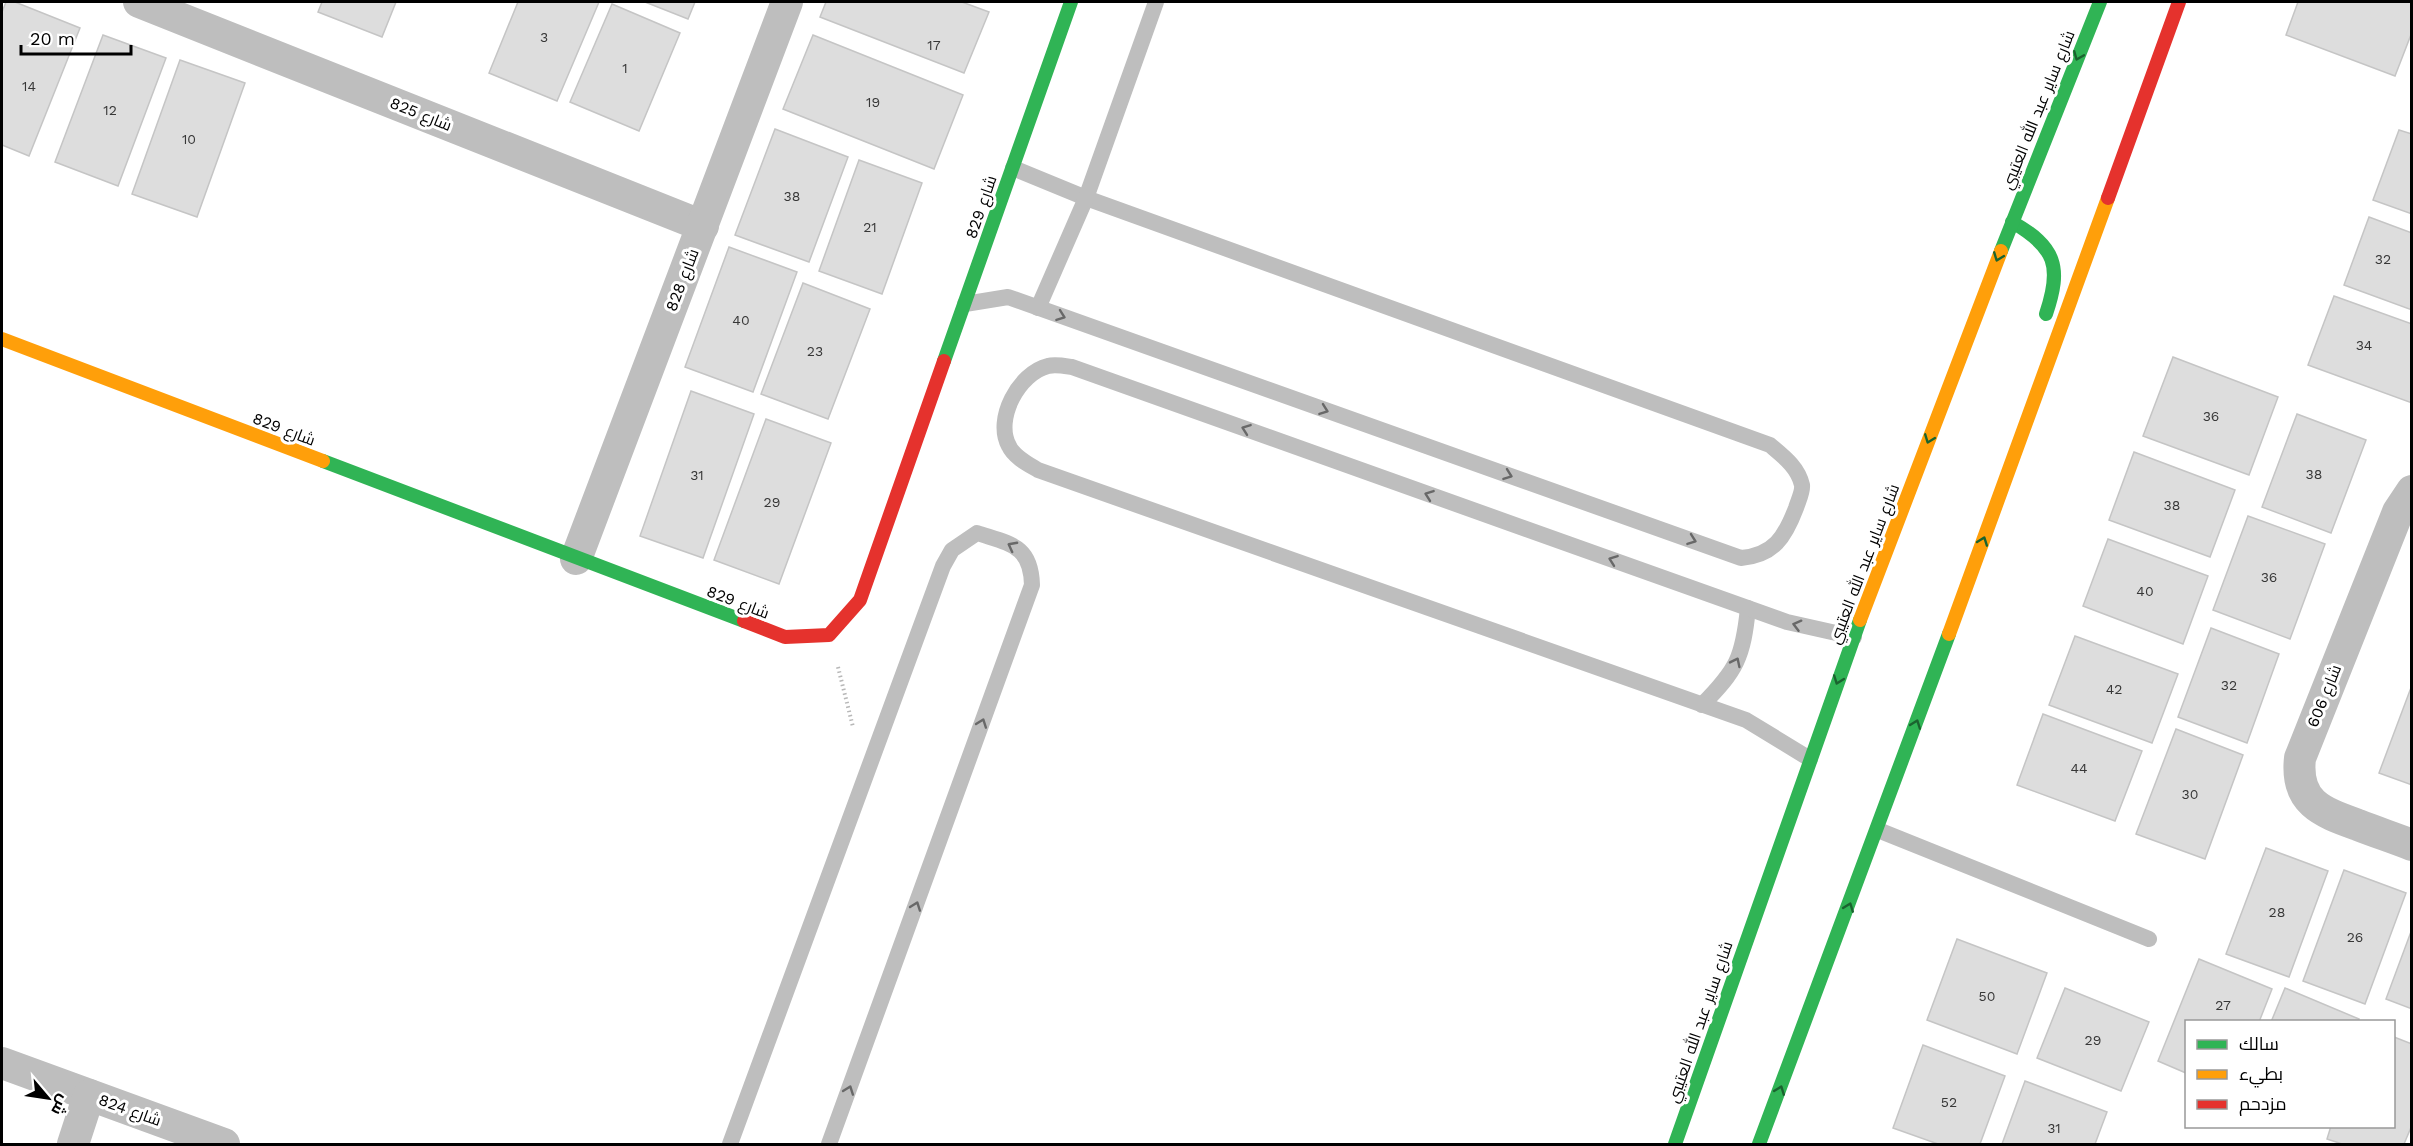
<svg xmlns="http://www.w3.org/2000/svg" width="2413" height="1146" font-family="'Work Sans',Cairo,sans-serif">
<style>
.building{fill:#ddd;stroke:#c5c5c5;stroke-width:1.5}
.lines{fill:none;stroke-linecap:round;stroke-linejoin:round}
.path{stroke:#b8b8b8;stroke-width:4;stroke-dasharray:1.5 3;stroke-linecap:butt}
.lane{stroke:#bebebe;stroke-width:16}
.street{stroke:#bebebe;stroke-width:32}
.fast{stroke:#30b455;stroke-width:14}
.slow{stroke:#ff9f0a;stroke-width:14}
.jam{stroke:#e5322d;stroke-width:14}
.oneway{stroke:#1a632f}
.oneway2{stroke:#686868}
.labels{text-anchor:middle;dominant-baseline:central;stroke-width:6;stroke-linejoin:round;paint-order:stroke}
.number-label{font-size:14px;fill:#373737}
.street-label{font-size:16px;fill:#000;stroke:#fff}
</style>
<rect width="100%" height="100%" fill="#fff"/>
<!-- building -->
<g class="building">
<polygon points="6,2 15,2 80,28 29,156 2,145 2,12"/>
<polygon points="322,2 396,2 382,37 318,12"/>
<polygon points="518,2 599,2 557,101 489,73"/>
<polygon points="645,2 695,2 688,19"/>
<polygon points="826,2 962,2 989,12 964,73 820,17"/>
<polygon points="2298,2 2412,2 2412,32 2395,76 2286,35"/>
<polygon points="612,4 680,33 639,131 570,102"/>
<polygon points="103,35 166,58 118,186 55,162"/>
<polygon points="813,35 963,95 934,169 783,109"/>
<polygon points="180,60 245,83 197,217 132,194"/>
<polygon points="775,129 848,157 809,262 735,235"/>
<polygon points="2399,130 2412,134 2412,214 2373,200"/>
<polygon points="859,160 922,183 882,294 819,271"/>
<polygon points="2369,217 2412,233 2412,310 2344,285"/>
<polygon points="729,247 797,272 753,392 685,367"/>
<polygon points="803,283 870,309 828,419 761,394"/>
<polygon points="2334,296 2412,324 2412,403 2308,365"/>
<polygon points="2173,357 2278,397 2249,475 2143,436"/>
<polygon points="691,391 754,414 703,558 640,536"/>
<polygon points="2297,414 2366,440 2331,533 2262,507"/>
<polygon points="766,419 831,443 779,584 714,560"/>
<polygon points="2134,452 2235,490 2210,557 2109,520"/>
<polygon points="2248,516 2325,544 2290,639 2213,610"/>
<polygon points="2108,539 2208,576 2183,644 2083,606"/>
<polygon points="2211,628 2279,654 2247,743 2178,717"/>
<polygon points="2075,636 2178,674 2152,743 2049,705"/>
<polygon points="2412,685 2412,785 2379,773"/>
<polygon points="2043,714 2142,751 2115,821 2017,785"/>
<polygon points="2176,729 2243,755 2205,859 2136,834"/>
<polygon points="2266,848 2328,871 2289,977 2226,954"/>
<polygon points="2344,870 2406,893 2365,1004 2303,981"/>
<polygon points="2412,929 2412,1009 2386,999"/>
<polygon points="1957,939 2047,973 2017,1054 1927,1020"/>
<polygon points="2199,959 2272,989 2259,1022 2186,1022 2186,1073 2158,1061"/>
<polygon points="2065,988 2149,1022 2121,1091 2037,1058"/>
<polygon points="2285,988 2359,1019 2358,1022 2271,1022"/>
<polygon points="2394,1037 2412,1044 2412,1125 2404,1144 2342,1144 2327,1139 2331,1126 2394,1126"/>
<polygon points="1923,1045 2005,1076 1980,1144 1938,1144 1893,1128"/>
<polygon points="2025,1081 2107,1112 2095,1144 2002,1144"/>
</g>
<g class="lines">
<!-- path -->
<polyline class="path" points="838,667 853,727"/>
<!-- lane -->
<g class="lane">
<path d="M965,304L1008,297L1741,558C1774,555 1785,537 1796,508C1798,501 1803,492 1802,485C1798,467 1783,456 1770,445L1086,198L1013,168"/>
<polyline points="1038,308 1086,198 1156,2"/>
<path d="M1702,705C1737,670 1743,657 1748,608"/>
<path d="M1810,759L1746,720L1038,470C1028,464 1014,457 1009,446C994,419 1019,373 1048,366C1055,364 1065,366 1072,367L1787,622L1854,637"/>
<polyline points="1878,830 2149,939"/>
<path d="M730,1144L943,566L952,550L977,533C1010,544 1031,545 1032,585L829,1144"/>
</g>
<!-- street -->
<g class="street">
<polyline points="139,2 703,226"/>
<path d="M2412,491L2398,512L2300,758C2295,803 2322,812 2358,825C2376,832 2394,838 2412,845"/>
<polyline points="576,559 787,2"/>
<polyline points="2,1063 224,1144"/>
<polyline points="73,1144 89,1095"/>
</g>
<!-- fast -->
<g class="fast">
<path d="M2012,222C2056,247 2062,267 2046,314"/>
<polyline points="2001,251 2100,2"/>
<polyline points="944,361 1071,2"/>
<polyline points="323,461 744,621"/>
<polyline points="1675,1144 1860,620"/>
<polyline points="1759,1144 1949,634"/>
</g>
<!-- slow -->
<g class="slow">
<polyline points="2,339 323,461"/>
<polyline points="1860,620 2001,251"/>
<polyline points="1949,634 2108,198"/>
</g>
<!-- jam -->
<g class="jam">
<polyline points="2108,198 2179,2"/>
<polyline points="744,621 785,637 829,635 860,600 944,361"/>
</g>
</g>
<!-- one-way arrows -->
<defs><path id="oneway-chevron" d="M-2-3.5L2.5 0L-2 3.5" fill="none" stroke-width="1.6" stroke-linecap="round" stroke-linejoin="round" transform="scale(1.5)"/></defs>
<g class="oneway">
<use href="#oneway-chevron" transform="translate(2078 56) rotate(112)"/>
<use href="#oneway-chevron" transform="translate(1998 257) rotate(111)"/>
<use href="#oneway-chevron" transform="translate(1929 439) rotate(111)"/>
<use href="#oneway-chevron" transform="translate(1983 541) rotate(-70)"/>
<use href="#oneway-chevron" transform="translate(1838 680) rotate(110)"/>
<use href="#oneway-chevron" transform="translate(1916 724) rotate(-70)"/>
<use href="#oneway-chevron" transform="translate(1849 907) rotate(-69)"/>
<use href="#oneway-chevron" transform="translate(1780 1090) rotate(-69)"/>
</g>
<g class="oneway2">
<use href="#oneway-chevron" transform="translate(1061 316) rotate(20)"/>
<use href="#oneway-chevron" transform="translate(1324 410) rotate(20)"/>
<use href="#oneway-chevron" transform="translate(1246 429) rotate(-160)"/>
<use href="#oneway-chevron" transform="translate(1508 475) rotate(20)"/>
<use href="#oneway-chevron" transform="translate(1429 495) rotate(-160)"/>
<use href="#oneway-chevron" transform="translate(1692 540) rotate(20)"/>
<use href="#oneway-chevron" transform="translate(1012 546) rotate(-152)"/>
<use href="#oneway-chevron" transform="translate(1613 560) rotate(-160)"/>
<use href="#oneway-chevron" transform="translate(1797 625) rotate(-165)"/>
<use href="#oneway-chevron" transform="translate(1736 662) rotate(-64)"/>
<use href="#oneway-chevron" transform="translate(982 723) rotate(-70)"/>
<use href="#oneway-chevron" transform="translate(916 906) rotate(-70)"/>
<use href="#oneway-chevron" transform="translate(849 1090) rotate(-70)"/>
</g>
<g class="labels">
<!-- number labels -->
<g class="number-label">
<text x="544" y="37">3</text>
<text x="934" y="45">17</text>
<text x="625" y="68">1</text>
<text x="29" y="86">14</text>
<text x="873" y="102">19</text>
<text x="110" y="110">12</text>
<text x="189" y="139">10</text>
<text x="792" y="196">38</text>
<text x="870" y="227">21</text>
<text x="2383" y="259">32</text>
<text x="741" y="320">40</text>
<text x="2364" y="345">34</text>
<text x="815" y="351">23</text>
<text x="2211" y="416">36</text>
<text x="2314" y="474">38</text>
<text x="697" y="475">31</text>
<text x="772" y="502">29</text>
<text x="2172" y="505">38</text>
<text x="2269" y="577">36</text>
<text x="2145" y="591">40</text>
<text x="2229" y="685">32</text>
<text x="2114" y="689">42</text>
<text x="2079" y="768">44</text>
<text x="2190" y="794">30</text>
<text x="2277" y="912">28</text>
<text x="2355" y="937">26</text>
<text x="1987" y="996">50</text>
<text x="2223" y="1005">27</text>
<text x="2093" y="1040">29</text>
<text x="1949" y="1102">52</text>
<text x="2054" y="1128">31</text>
</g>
<!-- street labels -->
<g class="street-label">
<text transform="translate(2038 110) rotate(-68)">شارع ساير عبد الله العتيبي</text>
<text transform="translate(421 114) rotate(22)">شارع 825</text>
<text transform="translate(981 207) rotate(-71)">شارع 829</text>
<text transform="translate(682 280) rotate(-69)">شارع 828</text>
<text transform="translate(284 429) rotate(21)">شارع 829</text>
<text transform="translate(1864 564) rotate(-69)">شارع ساير عبد الله العتيبي</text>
<text transform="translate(738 602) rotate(21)">شارع 829</text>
<text transform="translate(2324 696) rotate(-68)">شارع 606</text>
<text transform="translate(1700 1022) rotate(-71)">شارع ساير عبد الله العتيبي</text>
<text transform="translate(130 1110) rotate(20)">شارع 824</text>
</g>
</g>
<!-- border -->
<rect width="2413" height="1146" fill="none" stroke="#000000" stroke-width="6"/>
<!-- legend -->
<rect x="2185" y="1020" width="210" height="108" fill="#ffffff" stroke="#999999" stroke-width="1.5"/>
<rect x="2197" y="1040" width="30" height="9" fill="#30b455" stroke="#999999" stroke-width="1.5"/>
<text x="2239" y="1050" font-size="18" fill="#000000">سالك</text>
<rect x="2197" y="1070" width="30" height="9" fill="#ff9f0a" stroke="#999999" stroke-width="1.5"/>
<text x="2239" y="1080" font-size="18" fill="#000000">بطيء</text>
<rect x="2197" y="1100" width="30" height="9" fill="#e5322d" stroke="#999999" stroke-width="1.5"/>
<text x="2239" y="1110" font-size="18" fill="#000000">مزدحم</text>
<!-- north arrow -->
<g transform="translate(48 1098) rotate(119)" stroke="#ffffff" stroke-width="4.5" paint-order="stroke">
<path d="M0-4.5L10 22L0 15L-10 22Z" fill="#000000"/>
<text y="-9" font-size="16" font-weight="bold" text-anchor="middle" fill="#000000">ش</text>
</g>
<!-- scale -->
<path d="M21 45v9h110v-9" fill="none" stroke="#000000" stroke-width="3"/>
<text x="30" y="45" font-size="18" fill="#000000" stroke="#ffffff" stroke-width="4.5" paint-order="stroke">20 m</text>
</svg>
